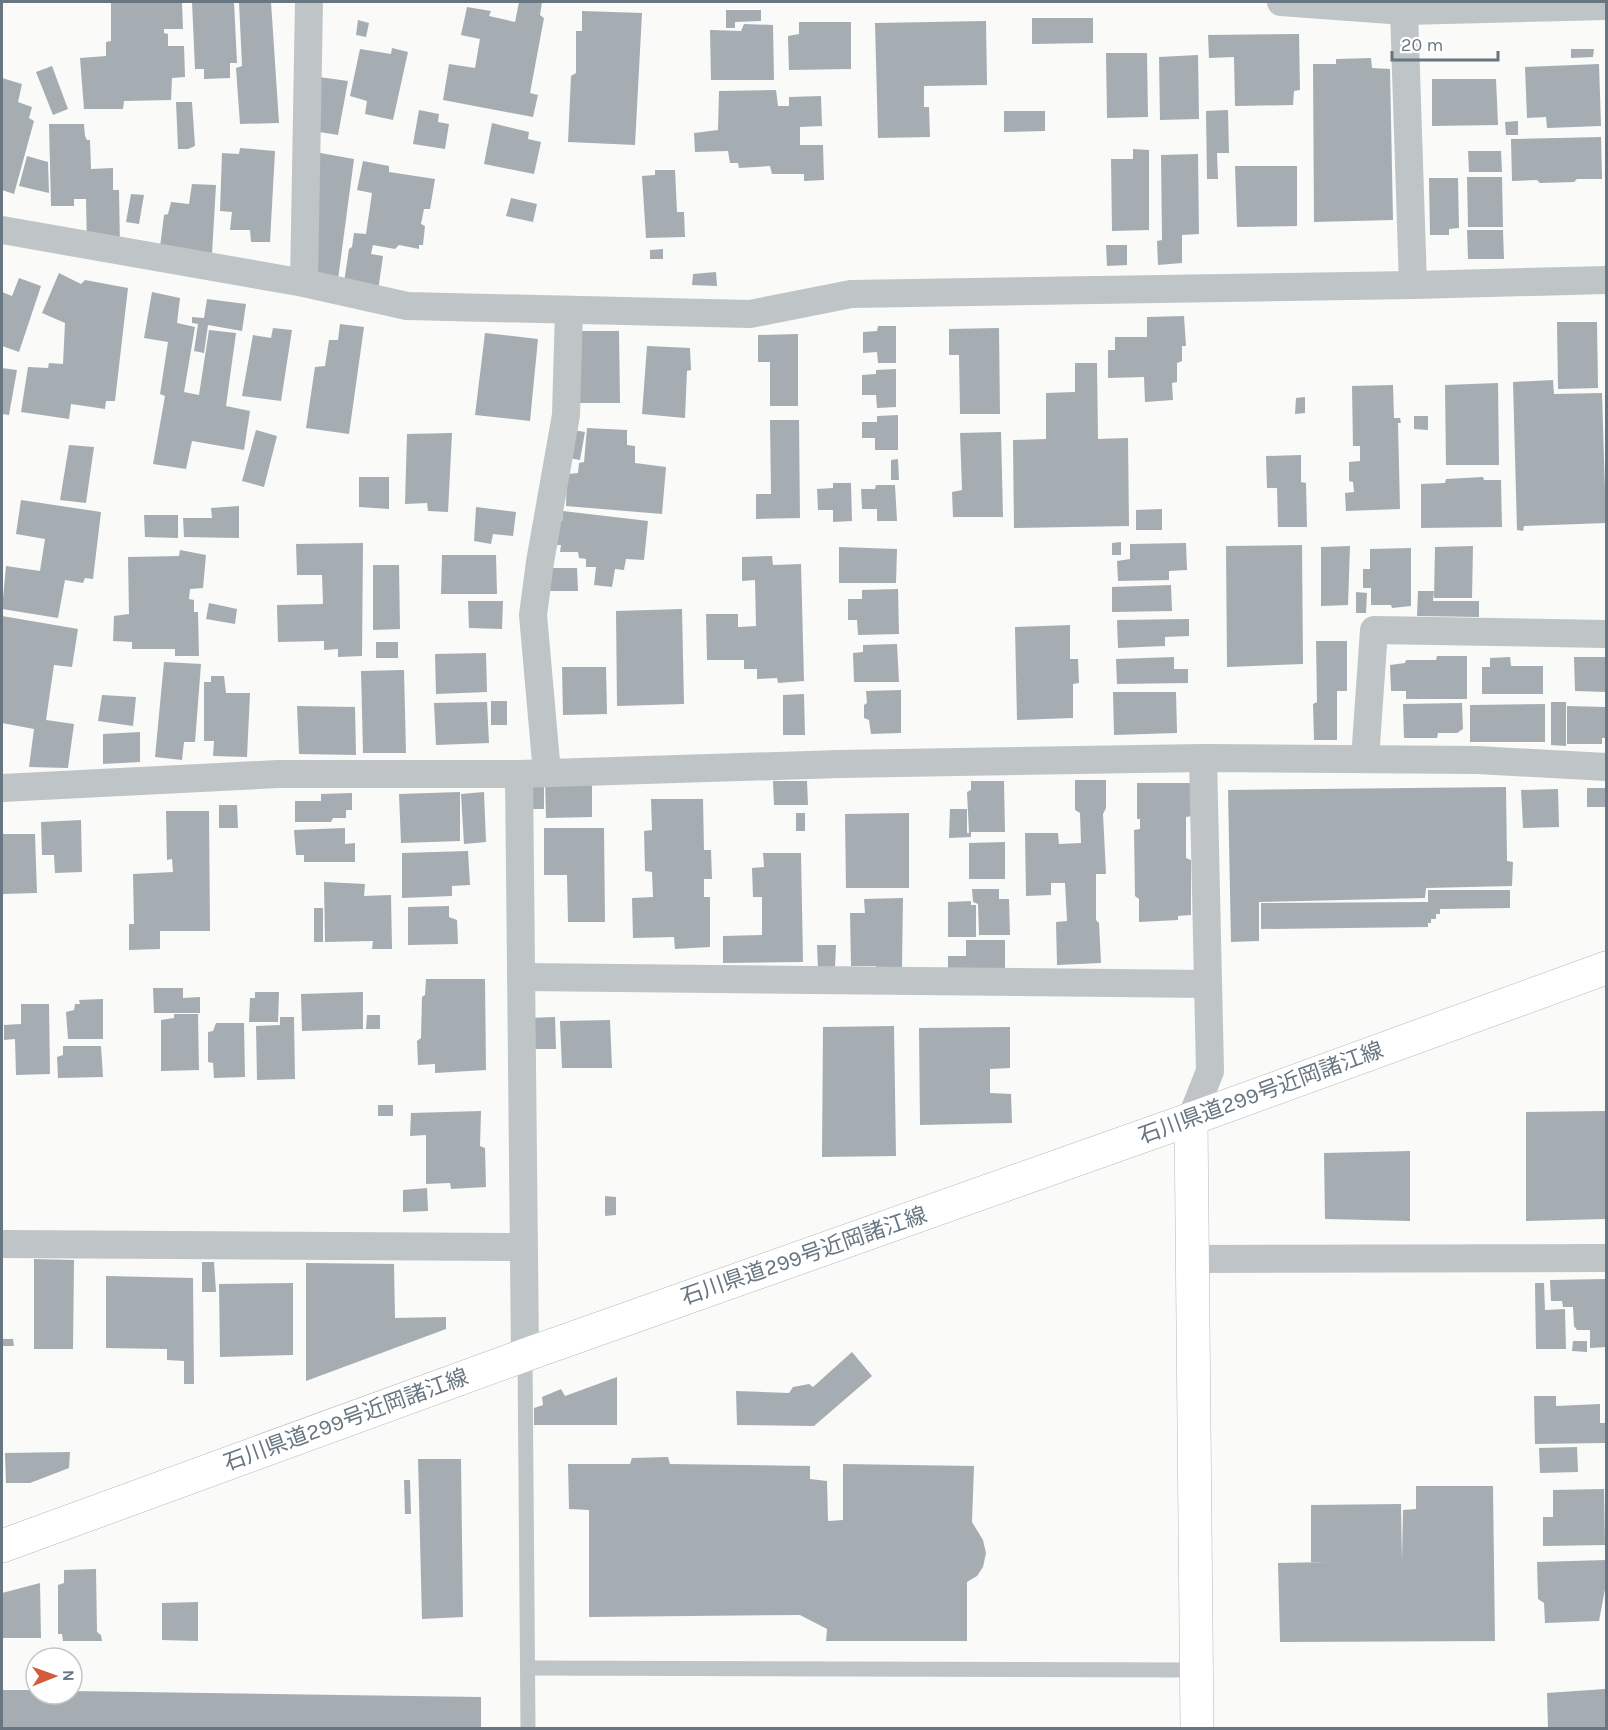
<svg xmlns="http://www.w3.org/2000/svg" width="1608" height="1730" font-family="Karla,'Noto Sans JP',sans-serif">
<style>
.building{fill:#a5adb2}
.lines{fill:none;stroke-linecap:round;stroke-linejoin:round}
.secondary-casing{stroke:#b2b8bc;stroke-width:34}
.lane{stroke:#bfc4c7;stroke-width:15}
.street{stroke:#bfc4c7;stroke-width:28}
.secondary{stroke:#fff;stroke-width:33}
.labels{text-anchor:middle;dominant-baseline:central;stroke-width:6;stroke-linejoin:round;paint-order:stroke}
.street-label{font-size:22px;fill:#677680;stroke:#fff}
</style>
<rect width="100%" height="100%" fill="#fafaf8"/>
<!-- building -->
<g class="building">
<polygon points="111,2 182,2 183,29 164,29 164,33 168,34 168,46 184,46 185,77 172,78 171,100 124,101 123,109 84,109 80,58 106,56 106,42 111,41"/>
<polygon points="192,2 234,2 237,63 230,63 230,78 204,79 204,69 195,69"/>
<polygon points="239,2 271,2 279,123 240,124 236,68 242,66"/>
<polygon points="519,2 542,2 540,15 544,18 530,93 538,95 533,117 443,100 449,64 475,68 480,39 461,35 467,7 491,11 489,16 515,22"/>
<polygon points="726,10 761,10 761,21 735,22 735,28 726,28"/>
<polygon points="582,11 642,13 635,145 568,142 571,76 576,73 576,31 582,31"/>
<polygon points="1032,18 1093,18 1093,43 1032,44"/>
<polygon points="358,20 369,23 366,37 356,35"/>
<polygon points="986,21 987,85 924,86 924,107 929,107 930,137 878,138 875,23"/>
<polygon points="799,22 851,22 851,69 789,70 788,36 799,34"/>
<polygon points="744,24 773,25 774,80 711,80 710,30 741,31"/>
<polygon points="1299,34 1300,90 1294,91 1293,105 1235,106 1234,57 1209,58 1208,35"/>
<polygon points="392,48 408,52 393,120 365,114 367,101 350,96 360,49 391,54"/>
<polygon points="1571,49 1594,49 1593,57 1571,58"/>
<polygon points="1106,53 1147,53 1148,117 1107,118"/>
<polygon points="1198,55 1199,119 1160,120 1159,57"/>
<polygon points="1371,58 1372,68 1390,69 1393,220 1314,222 1313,64 1336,64 1336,59"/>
<polygon points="1599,64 1601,126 1547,128 1546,117 1527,118 1525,67"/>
<polygon points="52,66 68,109 53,115 36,72"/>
<polygon points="312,76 348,81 338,135 301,129"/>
<polygon points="2,78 22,84 18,102 32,107 29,118 34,121 14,194 2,190"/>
<polygon points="1432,79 1496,79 1498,125 1432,126"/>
<polygon points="776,90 778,106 789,106 789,97 821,96 822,126 800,127 800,145 823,145 824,180 804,181 804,174 772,174 770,166 739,168 738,163 730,163 728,151 695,152 694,133 718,130 719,91"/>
<polygon points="176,102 192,102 195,146 188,149 178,149"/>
<polygon points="419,110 439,114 438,122 449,124 445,149 413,144"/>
<polygon points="1228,110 1229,153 1217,153 1218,179 1207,179 1206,111"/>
<polygon points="1004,111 1045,111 1045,131 1004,132"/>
<polygon points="1518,121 1518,135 1506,135 1505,122"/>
<polygon points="492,123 529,132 528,139 541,142 534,174 484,164"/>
<polygon points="49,124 84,124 85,136 87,140 90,140 91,169 113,168 113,190 119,190 120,246 87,248 86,199 74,199 74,206 51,206"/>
<polygon points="1601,137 1602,179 1577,179 1574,182 1540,183 1537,180 1512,181 1511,139"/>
<polygon points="240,148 275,151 270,242 251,242 250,230 230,230 232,212 220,211 222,153 239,154"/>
<polygon points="1133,149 1149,150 1149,230 1112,231 1111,159 1133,159"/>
<polygon points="309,151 354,159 337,287 306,281"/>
<polygon points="1468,151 1501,151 1502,172 1469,172"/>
<polygon points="1198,154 1199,234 1182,235 1182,263 1158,265 1157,241 1162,240 1161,155"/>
<polygon points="27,156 48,162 49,193 19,186"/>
<polygon points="363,161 389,166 389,172 435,179 430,209 424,209 421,224 425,226 423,245 419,245 419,249 399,245 395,249 373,245 371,254 383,256 378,291 343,289 349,249 352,247 354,233 366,234 372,193 357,190"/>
<polygon points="1235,166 1297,166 1297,226 1237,227"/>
<polygon points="655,170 675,170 677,212 684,212 685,237 646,238 642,176 655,175"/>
<polygon points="1467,177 1502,177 1503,227 1468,227"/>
<polygon points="1429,178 1458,178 1459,228 1449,229 1449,235 1430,235"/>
<polygon points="192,184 216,185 211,271 158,263 164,215 168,214 171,202 189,204"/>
<polygon points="131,194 144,195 139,224 126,222"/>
<polygon points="511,198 537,204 533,222 506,216"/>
<polygon points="1467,230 1503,230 1504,259 1468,259"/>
<polygon points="1106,245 1127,245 1127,265 1107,266"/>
<polygon points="663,249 663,259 650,259 650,250"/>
<polygon points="716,272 717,286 692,285 693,274"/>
<polygon points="59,273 81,284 85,280 128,288 115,401 106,401 105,409 71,404 69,419 21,412 28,367 48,368 49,363 63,364 65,323 42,313"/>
<polygon points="19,278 41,286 19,352 2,346 2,292 12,296"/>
<polygon points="152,292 180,298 177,323 195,327 184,392 199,395 209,330 236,333 226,406 250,411 244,450 192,441 186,469 153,464 165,396 160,394 168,342 144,338"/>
<polygon points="207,299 246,304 242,331 208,325 204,353 194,351 198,324 192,323 192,317 204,318"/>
<polygon points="1184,316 1186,346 1182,346 1182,361 1177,363 1177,382 1172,383 1173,400 1145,402 1144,377 1108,378 1108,350 1115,350 1115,337 1147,337 1147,317"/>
<polygon points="1557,322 1597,322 1598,388 1558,389"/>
<polygon points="340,324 364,327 349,434 306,428 315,367 325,366 329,340 338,340"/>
<polygon points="878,326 896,326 896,363 878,363 877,352 863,353 863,332 877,331"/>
<polygon points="273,328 292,330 281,401 242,396 253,335 271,338"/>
<polygon points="999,328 1000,414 960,414 959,355 949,355 949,329"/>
<polygon points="577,331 619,331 620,403 578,403"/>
<polygon points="485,333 538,339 530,421 475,415"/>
<polygon points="798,334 798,406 770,406 770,362 758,362 758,335"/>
<polygon points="647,346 690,348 691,370 687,371 685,418 642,414"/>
<polygon points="1075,363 1097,363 1098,439 1128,438 1129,526 1014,528 1013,440 1046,439 1046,393 1075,392"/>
<polygon points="2,368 17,370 9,415 2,414"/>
<polygon points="896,369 896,407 877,408 876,395 862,395 862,375 876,374 876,370"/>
<polygon points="1553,380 1554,394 1602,393 1606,523 1524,526 1523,531 1517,530 1513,382"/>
<polygon points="1498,383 1499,465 1446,465 1445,385"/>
<polygon points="1393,385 1394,418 1400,418 1401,423 1398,423 1400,509 1346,511 1345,493 1354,492 1353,482 1349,481 1349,462 1360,461 1360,446 1353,446 1352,386"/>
<polygon points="1305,397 1305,413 1295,414 1296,398"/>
<polygon points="898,415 898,450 875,450 875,438 862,438 862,422 877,422 877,416"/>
<polygon points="1414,416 1428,416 1428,430 1414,429"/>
<polygon points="770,420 799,420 800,518 756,519 756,494 771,494"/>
<polygon points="557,427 585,432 580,460 552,455"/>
<polygon points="587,428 627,430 627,445 635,446 635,463 666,467 662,514 566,506 567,474 578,473 579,463 584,462"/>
<polygon points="256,430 277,436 264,487 242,481"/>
<polygon points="1001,432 1003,517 953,517 952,492 962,490 960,433"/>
<polygon points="452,433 448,512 428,511 427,503 405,504 407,434"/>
<polygon points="69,445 94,447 86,503 60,500"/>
<polygon points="1301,455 1301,482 1306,483 1307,527 1278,527 1277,488 1267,488 1266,456"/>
<polygon points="898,459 899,480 891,480 891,460"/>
<polygon points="359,477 389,477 389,509 359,507"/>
<polygon points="1483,477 1484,480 1501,480 1502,527 1421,528 1421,484 1445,483 1446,479"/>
<polygon points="833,483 851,483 852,521 833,522 833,510 818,510 817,489 833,488"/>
<polygon points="876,485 895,485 897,521 877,521 877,509 862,509 861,489 875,489"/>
<polygon points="21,500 101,512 93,579 85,578 83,583 65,580 58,618 2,609 6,566 40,571 45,539 16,534"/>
<polygon points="239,506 239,538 184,537 183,518 212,518 211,508"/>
<polygon points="476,507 516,512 513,536 493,534 491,544 474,541"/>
<polygon points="1162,509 1162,530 1136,530 1136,510"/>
<polygon points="563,511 648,521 644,560 626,559 624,570 615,569 612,587 594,585 596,567 586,567 586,559 579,558 578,552 560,552 561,545 549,545 551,520 562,521"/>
<polygon points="144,515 178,515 178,538 145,537"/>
<polygon points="1121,542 1121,555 1112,555 1112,543"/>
<polygon points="363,543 362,656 338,657 338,649 324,650 324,641 278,642 277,605 323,604 322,575 297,575 296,544"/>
<polygon points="1186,543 1187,570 1169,571 1169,580 1118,581 1117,561 1130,559 1130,544"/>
<polygon points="1302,545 1303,664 1227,667 1226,546"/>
<polygon points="1350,546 1348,605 1321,606 1321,547"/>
<polygon points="1473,546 1472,598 1434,598 1435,547"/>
<polygon points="839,547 897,549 896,583 839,583"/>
<polygon points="1411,548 1411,606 1392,608 1391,605 1371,605 1371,588 1363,588 1363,569 1370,569 1370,549"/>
<polygon points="180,550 206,555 203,588 190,589 189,599 194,600 194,612 198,612 199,656 175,656 175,649 132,649 132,642 113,641 114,616 129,614 128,557 179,556"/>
<polygon points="442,555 496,555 497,594 441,594"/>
<polygon points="772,556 773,565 801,564 804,681 778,683 777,678 757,679 757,669 744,669 744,660 707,660 706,614 738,614 738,627 756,626 755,580 742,581 742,557"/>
<polygon points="373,565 399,565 400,629 373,630"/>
<polygon points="542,568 577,568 578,591 542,591"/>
<polygon points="1171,585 1172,611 1112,612 1112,587"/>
<polygon points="898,589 899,634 858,635 857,620 848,620 848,599 862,599 862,590"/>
<polygon points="1418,591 1434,591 1433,601 1479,601 1479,617 1417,616"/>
<polygon points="1356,592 1367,593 1366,613 1356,613"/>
<polygon points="468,601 503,601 502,629 469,628"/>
<polygon points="209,603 237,609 235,624 206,619"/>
<polygon points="682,609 684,704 617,706 616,611"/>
<polygon points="2,616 78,629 72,667 54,665 46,720 74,724 68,768 29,767 34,729 2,723"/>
<polygon points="1189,619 1189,636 1165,637 1165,646 1118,648 1117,620"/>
<polygon points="1070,625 1070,659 1078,659 1079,683 1073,684 1073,718 1017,720 1015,627"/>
<polygon points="1316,641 1347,641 1347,691 1337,691 1337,740 1314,740 1313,704 1317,702"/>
<rect x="376" y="642" width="22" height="16"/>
<polygon points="897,644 899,682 854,682 853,653 863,652 863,645"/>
<polygon points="486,653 487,692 436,694 435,654"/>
<polygon points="1437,656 1467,656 1467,699 1406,699 1406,691 1391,691 1390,665 1405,663 1406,660 1436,660"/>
<polygon points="1174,657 1174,669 1188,669 1188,683 1117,684 1116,659"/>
<polygon points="1510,657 1511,666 1543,666 1543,694 1482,694 1482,667 1490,667 1490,658"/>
<polygon points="1574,657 1605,657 1606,692 1575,691"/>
<polygon points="164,662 201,664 195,742 184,742 182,760 155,757"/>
<polygon points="562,667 606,667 607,714 563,715"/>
<polygon points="404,670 406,753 363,753 361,671"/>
<polygon points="211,676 224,676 226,693 250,693 247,757 213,756 214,741 204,741 204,682 211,682"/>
<polygon points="901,690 901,733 871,734 869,720 864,718 864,705 867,703 866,691"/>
<polygon points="1113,692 1176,692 1177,733 1114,735"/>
<polygon points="804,694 805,735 783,735 783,695"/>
<polygon points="102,695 136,697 133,726 98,721"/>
<rect x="491" y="701" width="16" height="24"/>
<polygon points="487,702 489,743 436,745 434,703"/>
<polygon points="1551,702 1566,702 1566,746 1551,745"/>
<polygon points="1462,703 1463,729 1457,733 1438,733 1437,738 1404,738 1403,704"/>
<polygon points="1545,704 1545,742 1470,742 1470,705"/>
<polygon points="297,706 355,707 356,755 299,754"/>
<polygon points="1567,706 1606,707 1606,738 1602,738 1602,744 1567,744"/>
<polygon points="140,732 140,762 103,764 103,734"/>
<polygon points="592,777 592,817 546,818 545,778"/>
<polygon points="1075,780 1106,780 1106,808 1103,814 1106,874 1096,874 1096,920 1099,923 1101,963 1057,965 1056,922 1067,921 1065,883 1051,883 1051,895 1026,896 1025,833 1058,833 1059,844 1081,843 1080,813 1075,810"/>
<rect x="525" y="781" width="19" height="28"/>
<polygon points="773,781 807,781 808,805 774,805"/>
<polygon points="971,781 1004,781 1005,832 971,832 971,837 949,838 950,809 967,809 967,833 969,833 967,792 971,790"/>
<polygon points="1137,783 1191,783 1192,816 1186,817 1186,858 1191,860 1191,915 1178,916 1178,920 1139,922 1139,899 1135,896 1134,830 1140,829 1140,819 1137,819"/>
<polygon points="1506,787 1507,861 1513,862 1512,886 1426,888 1425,898 1259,902 1259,941 1231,942 1228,790"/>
<rect x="1587" y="788" width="19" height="19"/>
<polygon points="1558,789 1559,827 1523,828 1521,790"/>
<polygon points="460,792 460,841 401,843 399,794"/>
<polygon points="484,792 486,842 464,844 461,794"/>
<polygon points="352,793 352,810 346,810 346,818 333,818 331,822 295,822 295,801 321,801 321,794"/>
<polygon points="651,799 703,799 704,850 711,850 712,879 704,879 704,897 710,897 710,947 675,949 674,937 633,938 632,898 653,897 652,872 645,871 644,831 652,830"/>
<polygon points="219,805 237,805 238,828 219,828"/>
<polygon points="166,811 209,811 210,931 160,931 160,949 129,950 129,924 134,924 133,874 173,872 172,859 167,860"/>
<rect x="796" y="813" width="9" height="18"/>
<polygon points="909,813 909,888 846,888 845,814"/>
<polygon points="81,820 82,872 55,873 54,855 42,855 41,822"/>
<polygon points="345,828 345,844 355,843 355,862 304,862 304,855 296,855 294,830"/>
<polygon points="544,828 604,828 605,922 568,922 567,875 544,875"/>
<polygon points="2,834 35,834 37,893 2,894"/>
<polygon points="1005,842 1005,879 969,879 969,843"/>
<polygon points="468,851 470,885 452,886 452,896 402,898 402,853"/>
<polygon points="763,853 801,853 803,962 723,963 723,936 762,935 762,897 753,897 752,868 764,867"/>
<polygon points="324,882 365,884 364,896 391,895 392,949 372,949 373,941 325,942"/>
<polygon points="972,889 999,889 999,899 1009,899 1010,935 979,935 978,904 973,902"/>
<polygon points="1428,890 1510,890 1510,908 1440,909 1440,914 1436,914 1436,919 1431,919 1431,923 1428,923 1428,927 1261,929 1261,903 1428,902"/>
<polygon points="903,898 902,967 877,969 876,966 851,966 850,913 865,913 864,899"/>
<polygon points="971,901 971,905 976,905 976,937 948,937 948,902"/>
<polygon points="449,906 449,917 457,920 458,944 408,945 408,907"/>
<rect x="314" y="908" width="9" height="34"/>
<polygon points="966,940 1005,940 1005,968 948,969 948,956 966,956"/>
<polygon points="817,945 836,945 835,968 818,969"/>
<polygon points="426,979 485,979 486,1070 435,1073 435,1064 418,1065 417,1041 421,1038 422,997 425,995"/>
<polygon points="153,988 183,988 183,998 200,997 200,1013 154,1013"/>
<polygon points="255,992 279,992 278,1022 249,1022 250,998 255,998"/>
<polygon points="363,992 363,1029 302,1031 301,994"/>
<polygon points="103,999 103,1039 68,1039 66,1012 74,1010 75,1004 80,1004 79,1000"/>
<polygon points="21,1004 49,1004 50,1074 16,1075 15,1039 4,1040 4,1025 21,1024"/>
<polygon points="174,1014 198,1014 199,1070 161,1071 161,1020 174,1018"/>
<polygon points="367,1015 380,1015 380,1029 366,1029"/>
<polygon points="280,1017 294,1017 295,1079 257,1080 256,1026 280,1025"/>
<polygon points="555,1017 556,1049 527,1049 526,1018"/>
<polygon points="610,1020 612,1068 562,1068 560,1021"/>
<polygon points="216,1023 244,1023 245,1077 214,1078 213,1063 208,1062 208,1032 213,1031"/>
<polygon points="894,1026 896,1156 822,1157 823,1027"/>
<polygon points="1010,1027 1010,1068 990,1069 990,1093 1011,1094 1012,1123 920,1125 919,1028"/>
<polygon points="63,1046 101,1046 103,1077 58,1078 57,1057 63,1055"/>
<rect x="378" y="1105" width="15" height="11"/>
<polygon points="481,1111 480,1146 485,1148 486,1187 451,1189 450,1183 426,1184 426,1135 410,1136 411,1113"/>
<polygon points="1606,1111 1606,1219 1526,1221 1526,1112"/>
<polygon points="1410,1151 1410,1221 1325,1219 1324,1153"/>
<polygon points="427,1188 428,1211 403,1212 403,1190"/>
<polygon points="605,1196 616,1197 616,1215 605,1216"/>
<polygon points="34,1259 74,1260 73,1349 34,1349"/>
<polygon points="202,1262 214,1262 216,1292 202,1292"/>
<polygon points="306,1263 394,1264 395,1318 446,1317 446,1329 306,1381"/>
<polygon points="106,1276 193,1278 194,1384 184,1384 184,1361 167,1360 167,1349 106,1348"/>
<polygon points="1606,1279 1606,1347 1590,1348 1590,1330 1577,1330 1574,1326 1573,1307 1563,1307 1562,1301 1551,1301 1550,1280"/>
<polygon points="293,1283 293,1355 220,1357 219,1284"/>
<polygon points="1535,1283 1544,1283 1545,1310 1565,1309 1566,1349 1536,1349"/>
<polygon points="2,1339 13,1339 14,1346 2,1346"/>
<polygon points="1573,1341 1587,1341 1587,1352 1572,1351"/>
<polygon points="852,1352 872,1376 814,1426 737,1425 736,1391 789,1393 793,1387 809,1384 813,1387"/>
<polygon points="617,1377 617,1425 534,1425 534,1408 543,1405 542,1397 561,1389 565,1396"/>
<polygon points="1534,1396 1556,1396 1556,1406 1600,1404 1600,1423 1605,1423 1605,1443 1535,1444"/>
<polygon points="1577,1447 1578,1472 1540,1473 1539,1448"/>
<polygon points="70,1452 69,1468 30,1483 6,1483 5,1453"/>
<polygon points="668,1457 670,1464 810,1466 810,1479 827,1481 828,1521 843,1520 843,1464 974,1466 972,1522 983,1540 986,1553 983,1567 977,1576 967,1582 967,1641 826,1641 827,1629 800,1615 589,1617 589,1510 569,1509 568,1464 630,1464 632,1458"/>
<polygon points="418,1459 461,1459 463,1617 422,1619"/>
<polygon points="404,1480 410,1480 411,1514 405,1514"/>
<polygon points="1416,1486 1493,1486 1495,1641 1280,1642 1278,1563 1328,1562 1311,1562 1311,1505 1401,1504 1402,1561 1403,1510 1416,1509"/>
<polygon points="1604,1489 1605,1545 1543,1546 1543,1517 1553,1517 1553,1490"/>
<polygon points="1606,1560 1606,1584 1599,1621 1545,1623 1544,1603 1538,1599 1537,1562"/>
<polygon points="96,1569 97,1632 101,1635 102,1641 63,1641 62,1634 58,1634 58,1585 64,1583 64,1570"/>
<polygon points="40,1583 41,1638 2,1638 2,1593"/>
<polygon points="198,1602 198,1641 162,1640 162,1603"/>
<polygon points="1605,1689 1605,1728 1548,1728 1547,1693"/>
<polygon points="2,1690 36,1690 36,1694 72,1694 72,1691 481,1697 481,1728 2,1728"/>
</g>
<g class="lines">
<!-- secondary casing -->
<g class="secondary-casing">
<g id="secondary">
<polyline points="1191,1119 1197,1728"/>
<polyline points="2,1546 525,1355 1191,1119 1606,968"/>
</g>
</g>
<!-- lane -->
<g class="lane">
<polyline points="525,1355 528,1728"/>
<polyline points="528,1668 1197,1670"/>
</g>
<!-- street -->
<g class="street">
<polyline points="1281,2 1404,11 1606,6"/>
<polyline points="1404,11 1413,285"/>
<polyline points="2,230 304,283 407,306 750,314 851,294 1413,285 1606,280"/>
<polyline points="304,283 309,2"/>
<polyline points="1365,759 1374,630 1606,634"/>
<polyline points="547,773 533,615 540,562 566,415 569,310"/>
<polyline points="519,774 525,1355"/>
<polyline points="2,788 278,774 519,774 839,764 1203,758 1477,760 1606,767"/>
<polyline points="521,977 1208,984"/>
<polyline points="1191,1119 1210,1071 1203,758"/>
<polyline points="2,1244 523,1247"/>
<polyline points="1192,1259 1606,1258"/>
</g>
<!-- secondary -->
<use href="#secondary" class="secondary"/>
</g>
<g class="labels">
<!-- street labels -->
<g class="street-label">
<text transform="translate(1261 1093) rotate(-20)">石川県道299号近岡諸江線</text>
<text transform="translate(804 1256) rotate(-19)">石川県道299号近岡諸江線</text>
<text transform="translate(346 1420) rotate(-20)">石川県道299号近岡諸江線</text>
</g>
</g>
<!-- border -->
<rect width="1608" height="1730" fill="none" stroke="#677680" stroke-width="6"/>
<!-- north arrow -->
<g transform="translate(54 1676) rotate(89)"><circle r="28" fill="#ffffff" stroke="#c2c8cc" stroke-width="1.5"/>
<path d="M0-4.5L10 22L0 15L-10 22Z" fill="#d55b3d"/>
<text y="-9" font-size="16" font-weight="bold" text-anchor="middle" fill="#677680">N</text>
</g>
<!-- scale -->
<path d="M1392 51v9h106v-9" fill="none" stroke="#677680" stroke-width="3"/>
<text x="1401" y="51" font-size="18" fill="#677680" stroke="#ffffff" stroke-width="4.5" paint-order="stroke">20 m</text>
</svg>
